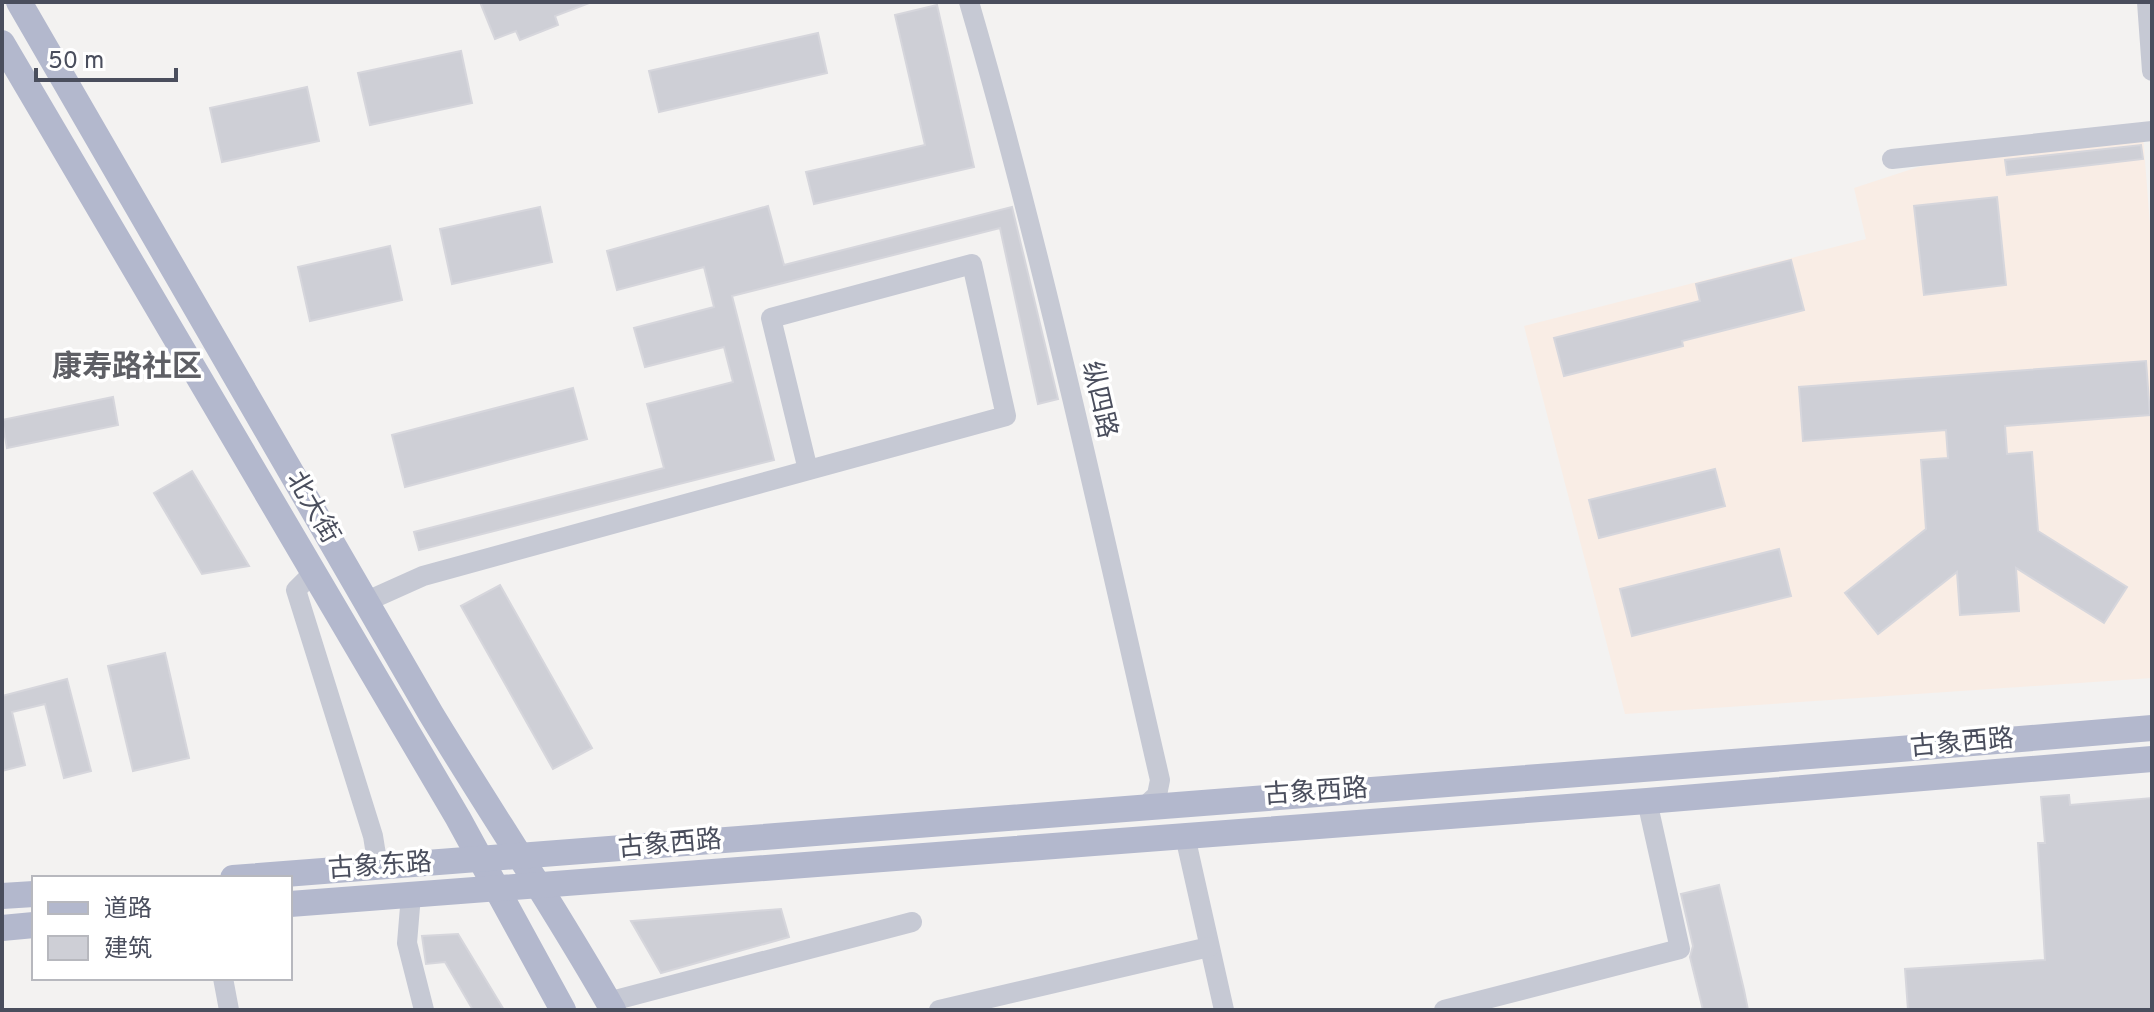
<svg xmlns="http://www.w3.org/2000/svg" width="2154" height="1012" font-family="Overpass,'Noto Sans SC',sans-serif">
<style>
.medical{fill:#f9ede5}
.building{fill:#cecfd6;stroke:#d6d6dc;stroke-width:2}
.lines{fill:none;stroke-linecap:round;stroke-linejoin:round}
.minor{stroke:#c6c9d4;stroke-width:20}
.major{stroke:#b3b8cd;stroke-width:26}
.labels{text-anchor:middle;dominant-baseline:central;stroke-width:7;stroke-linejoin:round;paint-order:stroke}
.street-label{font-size:26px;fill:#4a4e5d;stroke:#fff}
.quarter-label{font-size:30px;font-weight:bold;fill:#5e5f65;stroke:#fff}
</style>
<rect width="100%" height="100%" fill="#f3f2f1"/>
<!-- medical -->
<polygon class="medical" points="2143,135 2152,251 2152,678 1625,714 1524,326 1866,239 1854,188 1918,167"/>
<!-- building -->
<g class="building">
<polygon points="480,2 588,2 589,3 555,16 558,25 520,40 516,31 495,39"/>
<polygon points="937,5 974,167 814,204 806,172 925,145 895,15"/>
<polygon points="818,33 827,73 659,112 649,71"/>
<polygon points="461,51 472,103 370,125 358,73"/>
<polygon points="307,87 319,141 222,162 210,108"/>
<polygon points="2141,145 2143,159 2007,175 2005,160"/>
<polygon points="1997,197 2006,285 1924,295 1914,206"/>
<polygon points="768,206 784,265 1012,207 1058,399 1038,404 1000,228 732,296 774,460 419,550 414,532 664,468 647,404 733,382 724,347 645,367 634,328 714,307 704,267 617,290 607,251"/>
<polygon points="540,207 552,262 452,284 440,229"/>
<polygon points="390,246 402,300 310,321 298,267"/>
<polygon points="1791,260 1804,310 1682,341 1683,346 1564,376 1554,338 1700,301 1696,284"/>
<polygon points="2146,361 2150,415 2005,426 2007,454 2032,452 2038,531 2127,587 2104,623 2016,568 2019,611 1960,615 1957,572 1878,634 1845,593 1926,529 1921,460 1948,458 1946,430 1803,441 1799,387"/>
<polygon points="573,388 587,439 405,487 392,435"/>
<polygon points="113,397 118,425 7,448 2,420"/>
<polygon points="1715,469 1725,506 1599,538 1589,500"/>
<polygon points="192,471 249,566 202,574 154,493"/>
<polygon points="1779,549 1791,596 1632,636 1620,589"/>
<polygon points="500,585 592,748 553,769 461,606"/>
<polygon points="165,653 189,758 133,771 108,666"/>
<polygon points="67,679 91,771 64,778 45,704 12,712 25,765 2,771 2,696"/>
<polygon points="2069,795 2070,805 2152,798 2152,1010 1908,1010 1905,969 2045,960 2038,843 2045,843 2041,797"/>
<polygon points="1719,885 1744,990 1748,1010 1703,1010 1690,957 1693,946 1681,894"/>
<polygon points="781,909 789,937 661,973 631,921"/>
<polygon points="458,934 504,1010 473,1010 445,962 426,964 422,936"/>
</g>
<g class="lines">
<!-- minor -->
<g class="minor">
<path d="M969,2C1044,258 1100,520 1160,780L1157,795L1145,806"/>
<polyline points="2147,2 2152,71"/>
<polyline points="1892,159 2152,131"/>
<polyline points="312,574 296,590 373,836 378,867"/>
<polyline points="365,602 423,576 1006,416 972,264 771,318 808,470"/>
<polyline points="1185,836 1224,1010"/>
<polyline points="411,895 407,943 424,1010"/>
<polyline points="223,978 229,1010"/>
<polyline points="608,1002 912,922"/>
<polyline points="939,1010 1209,947"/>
<polyline points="1444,1010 1680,949 1647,801"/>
</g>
<!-- major -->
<g class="major">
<path d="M19,2L431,714C491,813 556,909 613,1010"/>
<polyline points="2,43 458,818 563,1010"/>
<polyline points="233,878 1888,750 2152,728"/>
<polyline points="2,896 34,894"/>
<polyline points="290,904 1647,801 2152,759"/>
<polyline points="2,928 34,925"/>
</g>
</g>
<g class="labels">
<!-- street labels -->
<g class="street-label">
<text transform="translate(1098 400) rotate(77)">纵四路</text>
<text transform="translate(312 508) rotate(60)">北大街</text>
<text transform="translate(1962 744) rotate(-5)">古象西路</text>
<text transform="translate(1316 793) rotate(-4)">古象西路</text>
<text transform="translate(670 845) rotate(-5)">古象西路</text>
<text transform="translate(380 867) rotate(-4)">古象东路</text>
</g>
<!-- quarter labels -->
<g class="quarter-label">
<text x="127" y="368">康寿路社区</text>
</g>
</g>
<!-- border -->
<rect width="2154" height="1012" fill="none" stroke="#4a4e5d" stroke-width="8"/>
<!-- legend -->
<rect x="32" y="876" width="260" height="104" fill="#ffffff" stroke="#b7b8be" stroke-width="2"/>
<rect x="48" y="902" width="40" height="12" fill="#b3b8cd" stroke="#b7b8be" stroke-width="2"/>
<text x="104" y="916" font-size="24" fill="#4a4e5d">道路</text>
<rect x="48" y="936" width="40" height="24" fill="#cecfd6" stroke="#b7b8be" stroke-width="2"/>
<text x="104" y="956" font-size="24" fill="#4a4e5d">建筑</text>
<!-- scale -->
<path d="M36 68v12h140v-12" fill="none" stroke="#4a4e5d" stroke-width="4"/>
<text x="48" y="68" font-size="24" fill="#4a4e5d" stroke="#ffffff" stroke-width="6" paint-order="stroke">50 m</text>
</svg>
